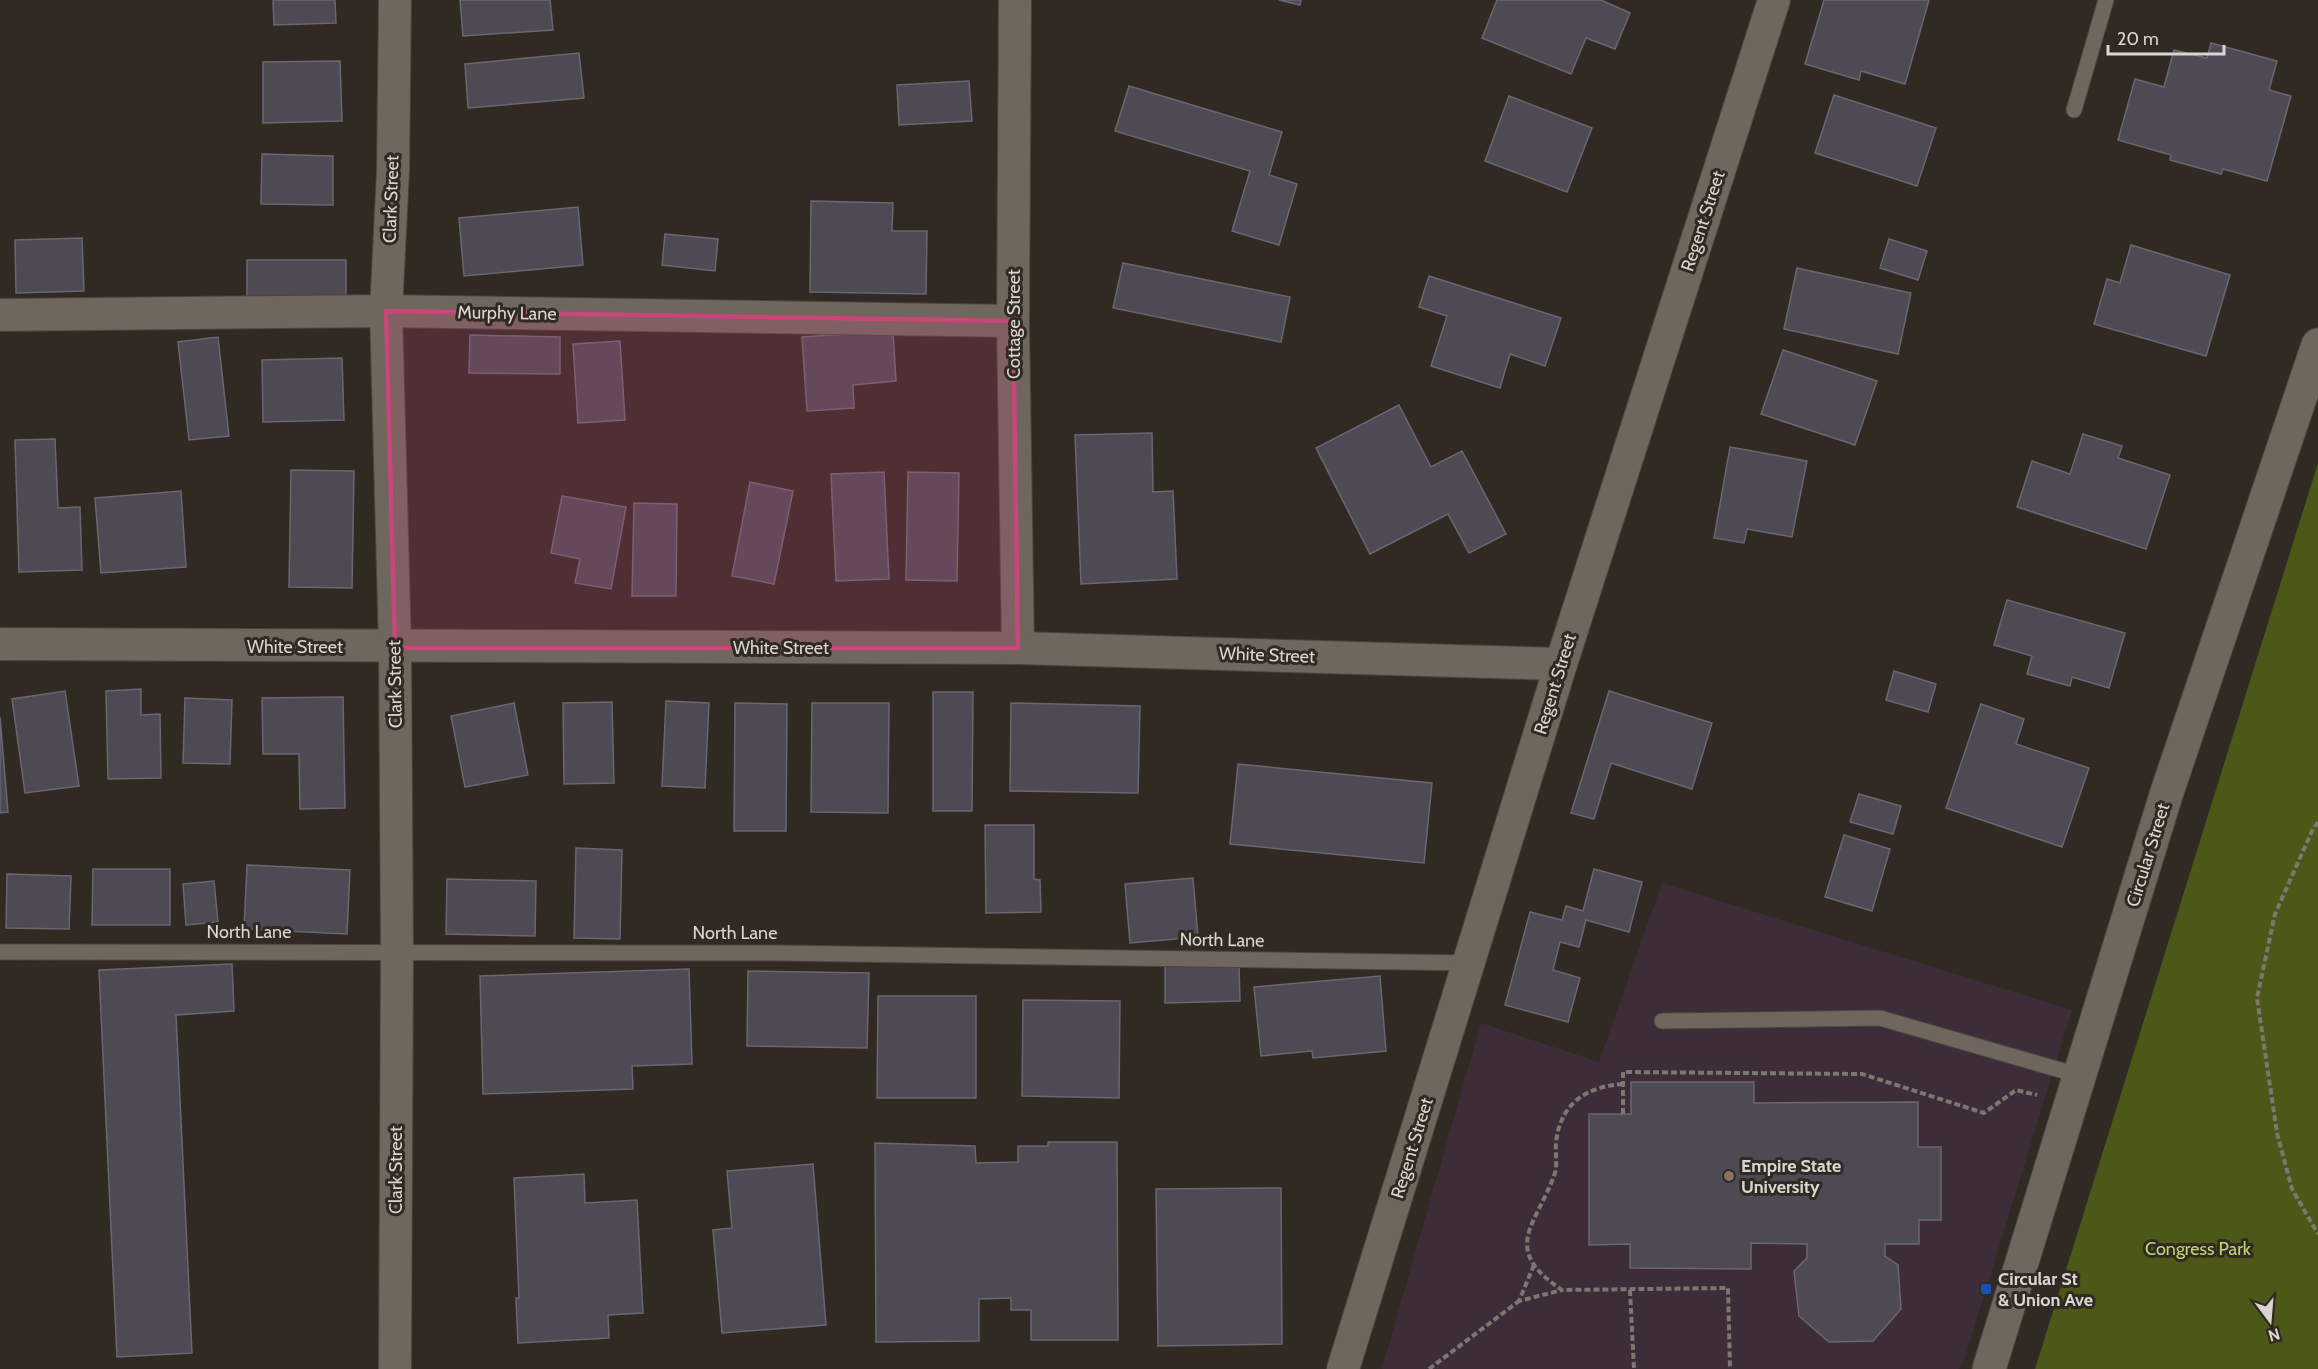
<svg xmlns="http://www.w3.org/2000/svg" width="2318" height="1369" font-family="Cabin,sans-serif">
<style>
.education{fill:#3d2d39}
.green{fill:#4b5817}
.building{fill:#4d4a54;stroke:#6a6672;stroke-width:1.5}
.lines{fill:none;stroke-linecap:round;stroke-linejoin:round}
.service-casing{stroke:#4b453e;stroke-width:17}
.minor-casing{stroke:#4b453e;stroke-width:34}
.tertiary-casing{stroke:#4b453e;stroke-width:35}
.path{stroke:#7d7771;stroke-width:4;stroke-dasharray:6 3;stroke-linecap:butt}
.service{stroke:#6f675d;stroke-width:15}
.minor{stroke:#6f675d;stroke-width:32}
.tertiary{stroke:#6f675d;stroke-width:33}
.marked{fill:#c84778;fill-opacity:0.2;stroke:#c84778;stroke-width:4.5;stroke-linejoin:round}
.education-dot{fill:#8d6e63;stroke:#312a22;stroke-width:2}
.transit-dot{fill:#1a4fb4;stroke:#312a22;stroke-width:2}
.labels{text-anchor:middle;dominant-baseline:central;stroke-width:6;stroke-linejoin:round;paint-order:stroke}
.street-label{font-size:18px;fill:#dad5d0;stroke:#312a22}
.poi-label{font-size:18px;font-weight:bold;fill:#dad5d0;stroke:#312a22;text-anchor:start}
.park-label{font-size:18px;fill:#bed66c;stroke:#312a22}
</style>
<rect width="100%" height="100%" fill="#312a22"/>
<!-- education -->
<polygon class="education" points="1662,883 2072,1010 1963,1364 1958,1369 1382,1369 1481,1023 1599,1062"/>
<!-- green -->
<polygon class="green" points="2318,463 2318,1369 2035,1369"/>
<!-- building -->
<g class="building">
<polygon points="273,0 335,0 336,23 274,25"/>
<polygon points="460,0 550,0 553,30 463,36"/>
<polygon points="1279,0 1301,0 1300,5"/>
<polygon points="1497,0 1601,0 1630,13 1615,49 1586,38 1571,74 1482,38"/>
<polygon points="1824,0 1929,0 1905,84 1861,71 1859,80 1805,64"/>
<polygon points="2211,43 2277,61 2269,90 2291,96 2267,181 2223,169 2221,174 2170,160 2171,155 2118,140 2135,79 2164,87 2174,50 2207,58"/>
<polygon points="579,53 584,98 468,108 465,64"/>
<polygon points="340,61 342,121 263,123 263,62"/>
<polygon points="969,81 972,121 899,125 897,85"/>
<polygon points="1129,86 1282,132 1269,175 1297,184 1279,245 1232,231 1250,171 1115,131"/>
<polygon points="1834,95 1936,128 1917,186 1815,153"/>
<polygon points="1509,96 1592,128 1567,192 1485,161"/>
<polygon points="262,154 333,156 333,205 261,204"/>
<polygon points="811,201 893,203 892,231 927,231 926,294 810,292"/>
<polygon points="578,207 583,265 464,276 459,218"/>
<polygon points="665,234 718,239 715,271 662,265"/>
<polygon points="82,238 84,291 16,293 15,240"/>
<polygon points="1889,239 1927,251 1918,280 1880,268"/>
<polygon points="2131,245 2230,275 2206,356 2094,324 2107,279 2120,283"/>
<rect x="247" y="260" width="99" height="44"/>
<polygon points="1123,263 1290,297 1281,342 1113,308"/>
<polygon points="1797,268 1911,293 1898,354 1784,329"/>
<polygon points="1429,276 1561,318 1545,366 1510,354 1500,388 1431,366 1447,316 1419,307"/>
<polygon points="893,331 896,381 853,385 854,408 807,411 802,337"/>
<polygon points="470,335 560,337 560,374 469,373"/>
<polygon points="218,337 229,436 189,440 178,342"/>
<polygon points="620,341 625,420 578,423 573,344"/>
<polygon points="1783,350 1877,381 1855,445 1761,414"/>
<polygon points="342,358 344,420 263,422 262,360"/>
<polygon points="1399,405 1431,467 1462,451 1506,534 1469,553 1448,514 1370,554 1316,448"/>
<polygon points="1152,433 1153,492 1173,491 1177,579 1081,584 1075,435"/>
<polygon points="2083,434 2122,446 2118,458 2170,475 2146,549 2017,507 2032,461 2070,474"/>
<polygon points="55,439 58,508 80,507 82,570 19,572 15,440"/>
<polygon points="1730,447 1807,461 1792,537 1747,529 1744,543 1714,538"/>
<polygon points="291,470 354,471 352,588 289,587"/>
<polygon points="884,472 889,579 836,581 831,474"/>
<polygon points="908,472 959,473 957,581 906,580"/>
<polygon points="750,482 793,491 774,584 732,576"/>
<polygon points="181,491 186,567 101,573 95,498"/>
<polygon points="562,496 626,507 611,589 575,583 580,559 551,553"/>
<polygon points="634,503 677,504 676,596 632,596"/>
<polygon points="2007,600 2125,633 2109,688 2072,677 2070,686 2027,674 2032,656 1994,645"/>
<polygon points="1894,671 1936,684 1928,712 1886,700"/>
<polygon points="141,689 141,715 160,714 161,778 108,779 106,691"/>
<polygon points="65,691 79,786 25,793 12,699"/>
<polygon points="1609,691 1712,723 1692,789 1611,763 1594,819 1571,813"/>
<polygon points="933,692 973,692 972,811 933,811"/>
<polygon points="343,697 345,808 300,809 299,754 263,754 262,698"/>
<polygon points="185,698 232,700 230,764 183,763"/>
<polygon points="666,701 709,703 705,788 662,786"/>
<polygon points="612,702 614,783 564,784 563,703"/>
<polygon points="514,703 528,775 465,787 451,716"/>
<polygon points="735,703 787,704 786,831 734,831"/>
<polygon points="812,703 889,703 888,813 811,812"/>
<polygon points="1011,703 1140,706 1138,793 1010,791"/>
<polygon points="1981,704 2024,719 2016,744 2089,768 2062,847 1946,808"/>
<polygon points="0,717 8,812 0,813"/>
<polygon points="1238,764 1432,783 1424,863 1230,844"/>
<polygon points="1859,794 1901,806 1893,834 1850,822"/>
<polygon points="985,825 1034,825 1034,879 1040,880 1041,912 986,913"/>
<polygon points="1844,835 1890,849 1872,911 1825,897"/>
<polygon points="576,848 622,850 620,939 574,938"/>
<polygon points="247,865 350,870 347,934 244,929"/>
<polygon points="93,869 170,869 170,925 92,925"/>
<polygon points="1594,869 1642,882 1629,932 1586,920 1579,947 1560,942 1553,970 1580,978 1568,1022 1505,1005 1530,912 1562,920 1566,906 1583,911"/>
<polygon points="7,874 71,876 69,929 6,928"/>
<polygon points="1193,878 1198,937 1130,943 1125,884"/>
<polygon points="447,879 536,881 535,936 446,934"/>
<polygon points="214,881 218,922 186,925 183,884"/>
<polygon points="232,964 234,1011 176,1015 192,1353 117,1357 99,970"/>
<polygon points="1239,965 1240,1001 1165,1003 1165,966"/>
<polygon points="689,969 692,1064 632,1066 633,1089 483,1094 480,976"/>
<polygon points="748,971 869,973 867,1048 747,1046"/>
<polygon points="1380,976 1386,1051 1313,1058 1312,1051 1261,1056 1254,987"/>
<polygon points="878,996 976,996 976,1098 877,1098"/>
<polygon points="1023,1000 1120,1001 1119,1098 1022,1096"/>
<polygon points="1631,1082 1754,1082 1754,1103 1918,1102 1918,1147 1941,1147 1941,1220 1919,1220 1919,1244 1885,1244 1885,1256 1898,1265 1901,1309 1873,1341 1829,1342 1799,1316 1794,1271 1807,1258 1807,1244 1751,1243 1751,1269 1630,1268 1630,1244 1589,1245 1589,1114 1631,1114"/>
<polygon points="1048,1142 1117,1142 1118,1340 1031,1340 1031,1310 1011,1310 1011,1298 979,1299 979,1341 876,1342 875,1143 975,1146 976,1163 1018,1162 1018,1146 1048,1146"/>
<polygon points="813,1164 826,1325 722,1333 713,1230 732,1228 727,1171"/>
<polygon points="584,1174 585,1203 637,1200 643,1313 608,1315 609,1338 518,1343 516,1298 519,1298 514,1178"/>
<polygon points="1281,1188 1282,1344 1158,1346 1156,1189"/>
</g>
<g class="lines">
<!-- service casing -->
<g class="service-casing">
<g id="service">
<polyline points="2074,110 2106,0"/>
<polyline points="0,952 780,953 1471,963"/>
<polyline points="1662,1021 1880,1018 2081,1076"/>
</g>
</g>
<!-- minor casing -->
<g class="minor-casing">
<g id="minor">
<polyline points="1015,0 1013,321 1018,648"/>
<polyline points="0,315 386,311 1013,321"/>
<polyline points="0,644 1018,648 1561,664"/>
<polyline points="395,1369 397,952 395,648 386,311 393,171 395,0"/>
<polyline points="1343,1369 1561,664 1774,0"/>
</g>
</g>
<!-- tertiary casing -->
<g class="tertiary-casing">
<polyline id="tertiary" points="1989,1369 2166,795 2318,345"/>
</g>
<!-- path -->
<g class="path">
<polyline points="2318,822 2312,831 2275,914 2257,998 2277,1133 2292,1189 2318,1234"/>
<path d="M1623,1084C1590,1086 1563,1101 1557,1136C1554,1148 1558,1161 1555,1173C1537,1225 1499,1248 1562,1290L1728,1288L1730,1369"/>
<polyline points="1623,1114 1623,1072 1862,1074 1984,1113 2016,1090 2037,1095"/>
<polyline points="1534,1265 1519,1301 1562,1290"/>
<polyline points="1630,1290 1634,1369"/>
<polyline points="1429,1369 1519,1301"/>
</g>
<!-- service -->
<use href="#service" class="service"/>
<!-- minor -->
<use href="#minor" class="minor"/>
<!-- tertiary -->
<use href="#tertiary" class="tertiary"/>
</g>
<!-- marked area -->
<path class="marked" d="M386,311L1013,321L1018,648H395Z"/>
<!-- markers -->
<circle class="education-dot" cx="1729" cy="1176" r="6"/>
<rect class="transit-dot" x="1980" y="1283" width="12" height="12" rx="3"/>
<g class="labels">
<!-- street labels -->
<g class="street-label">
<text transform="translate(391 199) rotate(-88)">Clark Street</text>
<text transform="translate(1703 221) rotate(-72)">Regent Street</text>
<text transform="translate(507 313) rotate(1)">Murphy Lane</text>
<text transform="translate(1014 324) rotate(-90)">Cottage Street</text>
<text x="295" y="647">White Street</text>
<text x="781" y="648">White Street</text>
<text transform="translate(1267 655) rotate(2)">White Street</text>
<text transform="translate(395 684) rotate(-91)">Clark Street</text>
<text transform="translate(1555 684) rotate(-73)">Regent Street</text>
<text transform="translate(2148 855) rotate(-73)">Circular Street</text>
<text x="249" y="932">North Lane</text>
<text x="735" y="933">North Lane</text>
<text transform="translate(1222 940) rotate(1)">North Lane</text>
<text transform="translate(1412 1148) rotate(-73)">Regent Street</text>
<text transform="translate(396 1170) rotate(-90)">Clark Street</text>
</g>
<!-- poi labels -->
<g class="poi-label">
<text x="1741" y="1166">Empire State<tspan x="1741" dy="21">University</tspan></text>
<text x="1998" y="1279">Circular St<tspan x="1998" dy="21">&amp; Union Ave</tspan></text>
</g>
<!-- park labels -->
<g class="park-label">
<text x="2198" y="1249">Congress Park</text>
</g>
</g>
<!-- north arrow -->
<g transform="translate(2270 1321) rotate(164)" stroke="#312a22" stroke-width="4.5" paint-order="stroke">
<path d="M0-4.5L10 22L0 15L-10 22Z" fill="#dad5d0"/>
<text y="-9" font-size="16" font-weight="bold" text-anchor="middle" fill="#dad5d0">N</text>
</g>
<!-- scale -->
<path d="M2108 45v9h116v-9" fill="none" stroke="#dad5d0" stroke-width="3"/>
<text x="2117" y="45" font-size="18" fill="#dad5d0" stroke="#312a22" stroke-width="4.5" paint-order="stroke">20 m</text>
</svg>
